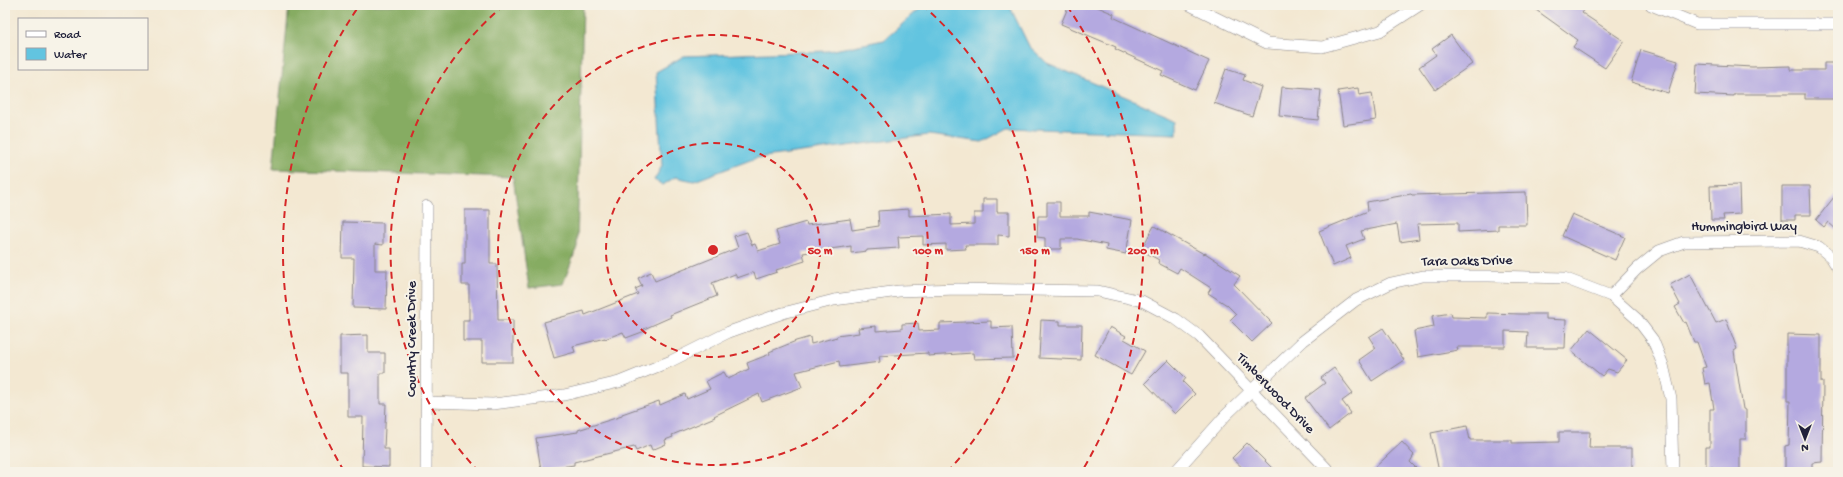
<svg xmlns="http://www.w3.org/2000/svg" width="1843" height="477" font-family="'Gochi Hand',sans-serif">
<style>
.forest{fill:#86ac62;stroke:#54674e}
.water{fill:#62c4e0;stroke:#42738e}
.building{fill:#b4a9e0}
.lines{fill:none;stroke-linecap:round;stroke-linejoin:round}
.street-casing{stroke:#8a8586;stroke-width:12}
.street{stroke:#fff;stroke-width:11}
.ring{fill:none;stroke:#d62828;stroke-width:2;stroke-dasharray:7 5}
.labels{text-anchor:middle;dominant-baseline:central;stroke-width:4;stroke-linejoin:round;paint-order:stroke}
.street-label{font-size:14px;fill:#22223b;stroke:#f7f3e8}
.centre{fill:#d62828;stroke:#f7f3e8;stroke-width:2}
.ring-label{font-size:12px;text-anchor:middle;font-weight:bold;fill:#d62828;stroke:#f7f3e8;stroke-width:4;stroke-linejoin:round;paint-order:stroke}
</style>
<rect width="100%" height="100%" fill="#f7f3e8"/>
<filter id="ink" filterUnits="userSpaceOnUse"><feTurbulence type="fractalNoise" baseFrequency=".025" numOctaves="2"/><feDisplacementMap in="SourceGraphic" scale="8" xChannelSelector="R" yChannelSelector="G"/><feConvolveMatrix kernelMatrix="1 2 1 2 8 2 1 2 1" color-interpolation-filters="sRGB"/></filter>
<filter id="wash" filterUnits="userSpaceOnUse"><feTurbulence type="fractalNoise" baseFrequency=".012" numOctaves="4" result="noise"/><feDisplacementMap in="SourceGraphic" scale="16" xChannelSelector="R" yChannelSelector="G"/><feGaussianBlur stdDeviation="0.9" result="paint"/><feColorMatrix in="noise" values="0 0 0 0 0 0 0 0 0 0 0 0 0 0 0 0 0 1.4 0 .05"/><feComposite in="paint" operator="in"/></filter>
<g filter="url(#wash)">
<rect width="100%" height="100%" fill="#f3e8d2"/>
<!-- forest -->
<polygon class="forest" points="289,5 583,5 577,247 563,284 529,288 513,177 273,169"/>
<!-- water -->
<polygon class="water" points="924,5 1009,5 1029,46 1047,63 1177,119 1177,134 1008,128 982,142 929,135 756,158 694,181 675,177 663,185 654,180 662,166 656,72 684,56 829,51 884,40"/>
<g id="blocks">
<!-- building -->
<g class="building">
<polygon points="1069,5 1093,5 1114,14 1113,17 1209,61 1195,90 1161,75 1163,71 1115,49 1116,47 1061,24"/>
<polygon points="1529,5 1579,5 1585,9 1582,13 1624,41 1605,68 1573,47 1578,40"/>
<polygon points="1451,35 1472,64 1435,90 1419,67 1436,55 1432,49"/>
<polygon points="1641,50 1678,61 1668,93 1631,82"/>
<polygon points="1824,63 1838,63 1838,99 1805,99 1805,94 1734,94 1734,96 1695,94 1697,64 1752,67 1791,66 1791,70 1824,70"/>
<polygon points="1226,69 1245,75 1243,80 1261,87 1252,116 1214,103"/>
<polygon points="1282,87 1321,90 1318,120 1279,116"/>
<polygon points="1358,88 1359,95 1372,93 1376,120 1343,125 1338,91"/>
<polygon points="1739,185 1740,214 1723,215 1724,220 1711,220 1710,186"/>
<polygon points="1782,186 1810,186 1811,215 1795,215 1795,220 1782,220"/>
<polygon points="1526,192 1527,225 1498,225 1498,230 1458,232 1458,223 1417,224 1419,239 1400,242 1397,224 1361,231 1364,239 1346,246 1351,258 1333,266 1319,231 1368,211 1367,202 1411,194 1412,195"/>
<polygon points="1838,192 1838,231 1828,222 1824,227 1816,220"/>
<polygon points="983,199 997,199 997,212 1009,212 1009,236 998,235 998,245 965,245 966,249 946,250 946,244 923,245 923,236 898,237 899,248 867,250 867,251 851,253 851,246 803,253 805,261 776,270 777,272 756,279 754,272 737,278 735,274 712,283 717,296 670,315 671,317 644,329 645,331 626,338 623,332 605,339 605,338 573,346 575,352 554,358 544,322 584,311 585,315 638,294 635,289 642,286 638,278 651,272 655,281 738,248 734,236 747,232 752,245 755,244 758,251 780,244 776,231 806,222 807,225 850,219 852,230 879,226 878,211 909,209 909,216 951,214 951,225 974,224 974,213 983,213"/>
<polygon points="1047,202 1060,202 1060,216 1089,216 1089,212 1132,220 1126,254 1106,250 1107,245 1077,239 1061,239 1061,249 1045,249 1045,238 1037,237 1038,216 1047,216"/>
<polygon points="465,210 490,210 490,264 497,264 498,320 513,320 513,362 482,362 482,341 463,341 463,320 469,320 469,285 462,285 462,264 465,264"/>
<polygon points="1572,214 1625,237 1615,260 1562,236"/>
<polygon points="343,222 383,223 383,245 375,244 375,270 387,270 386,309 353,308 354,258 342,258"/>
<polygon points="1154,226 1204,254 1205,253 1240,276 1234,284 1272,323 1252,342 1230,320 1236,314 1227,305 1208,293 1211,288 1180,268 1177,273 1158,263 1159,260 1141,250"/>
<polygon points="1690,274 1716,323 1726,319 1737,349 1734,351 1743,409 1746,410 1746,439 1740,439 1740,472 1713,472 1713,467 1706,467 1706,447 1710,447 1710,409 1714,409 1710,383 1705,384 1702,368 1706,367 1697,342 1694,342 1686,322 1684,323 1675,307 1680,304 1670,285"/>
<polygon points="1451,313 1452,317 1487,318 1487,313 1521,314 1546,314 1546,319 1566,320 1565,348 1527,348 1528,332 1505,331 1505,347 1457,347 1458,350 1418,357 1414,331 1434,327 1432,316"/>
<polygon points="1041,320 1060,321 1060,325 1082,325 1081,360 1039,358"/>
<polygon points="991,321 991,328 1012,327 1013,358 974,359 973,353 928,356 928,353 879,356 880,362 840,367 839,361 796,372 802,387 762,402 759,394 714,416 715,417 672,435 673,437 665,440 666,444 652,450 650,445 636,451 634,447 574,462 574,465 541,470 536,438 578,432 578,430 622,416 622,414 659,401 660,405 685,394 687,399 710,389 706,381 724,372 728,379 749,369 747,363 770,354 769,352 796,341 810,337 811,344 837,337 837,336 859,333 858,328 876,326 876,331 902,329 902,324 918,323 919,331 940,330 940,323"/>
<polygon points="1110,327 1126,336 1124,339 1145,351 1131,375 1095,355"/>
<polygon points="1383,328 1404,360 1372,381 1359,360 1376,348 1369,337"/>
<polygon points="1589,329 1627,360 1617,372 1608,369 1602,376 1571,351"/>
<polygon points="1787,334 1821,335 1821,382 1823,382 1822,462 1812,463 1812,472 1785,472 1785,446 1789,445 1790,401 1787,401"/>
<polygon points="368,335 368,353 385,353 385,373 380,373 380,404 386,404 384,449 389,449 389,467 362,466 363,417 348,417 348,373 340,373 340,336"/>
<polygon points="1168,360 1186,378 1183,382 1195,394 1175,414 1145,383"/>
<polygon points="1334,368 1353,393 1342,401 1351,413 1329,430 1305,398 1325,383 1321,378"/>
<polygon points="1467,426 1470,440 1512,440 1512,443 1559,442 1559,432 1590,432 1589,448 1632,448 1632,472 1439,472 1431,433"/>
<polygon points="1402,442 1414,455 1410,462 1420,472 1370,472"/>
<polygon points="1247,443 1276,472 1247,472 1232,458"/>
</g>
</g>
</g>
<g filter="url(#ink)">
<use href="#blocks" fill-opacity="0" stroke="#8a8586" stroke-width="1"/>
<g class="lines">
<!-- street casing -->
<g class="street-casing">
<g id="street">
<polyline points="1190,5 1267,43 1322,47 1380,31 1420,5"/>
<polyline points="1651,5 1697,24 1838,24"/>
<polyline points="1611,296 1637,269 1659,251 1684,242 1799,241 1819,247 1831,257 1838,268"/>
<polyline points="427,402 493,404 564,395 619,382 671,361 729,332 783,313 834,300 899,291 957,289 1098,291 1142,301 1176,319 1199,336 1330,472"/>
<polyline points="426,472 427,206"/>
<polyline points="1175,472 1226,415 1303,341 1356,300 1391,283 1423,276 1489,276 1564,278 1611,296 1637,319 1653,340 1663,365 1671,399 1673,472"/>
</g>
</g>
<!-- street -->
<use href="#street" class="street"/>
</g>
</g>
<!-- distance rings -->
<g class="ring">
<circle cx="713" cy="250" r="107"/>
<circle cx="713" cy="250" r="215"/>
<path d="M479 472A322 322 0 0 1 504 5M922 5A322 322 0 0 1 947 472"/>
<path d="M344 471A430 430 0 0 1 359 6M1067 6A430 430 0 0 1 1082 471"/>
</g>
<g class="labels">
<!-- street labels -->
<g class="street-label">
<text x="1744" y="227">Hummingbird Way</text>
<text transform="translate(1467 262) rotate(-1)">Tara Oaks Drive</text>
<text transform="translate(412 339) rotate(-90)">Country Creek Drive</text>
<text transform="translate(1275 394) rotate(46)">Timberwood Drive</text>
</g>
</g>
<circle cx="713" cy="250" r="6" class="centre"/>
<g class="ring-label">
<text x="820" y="254">50 m</text>
<text x="928" y="254">100 m</text>
<text x="1035" y="254">150 m</text>
<text x="1143" y="254">200 m</text>
</g>
<!-- margin -->
<rect width="1843" height="477" fill="none" stroke="#f7f3e8" stroke-width="20"/>
<!-- legend -->
<rect x="18" y="18" width="130" height="52" fill="#f7f3e8" stroke="#a29fa3"/>
<rect x="26" y="31" width="20" height="6" fill="#ffffff" stroke="#a29fa3"/>
<text x="54" y="38" font-size="12" fill="#22223b">Road</text>
<rect x="26" y="48" width="20" height="12" fill="#62c4e0" stroke="#a29fa3"/>
<text x="54" y="58" font-size="12" fill="#22223b">Water</text>
<!-- north arrow -->
<g transform="translate(1805 439) rotate(180)" stroke="#f7f3e8" stroke-width="3" paint-order="stroke">
<path d="M0-3L7 15L0 10L-7 15Z" fill="#22223b"/>
<text y="-6" font-size="11" font-weight="bold" text-anchor="middle" fill="#22223b">N</text>
</g>
</svg>
